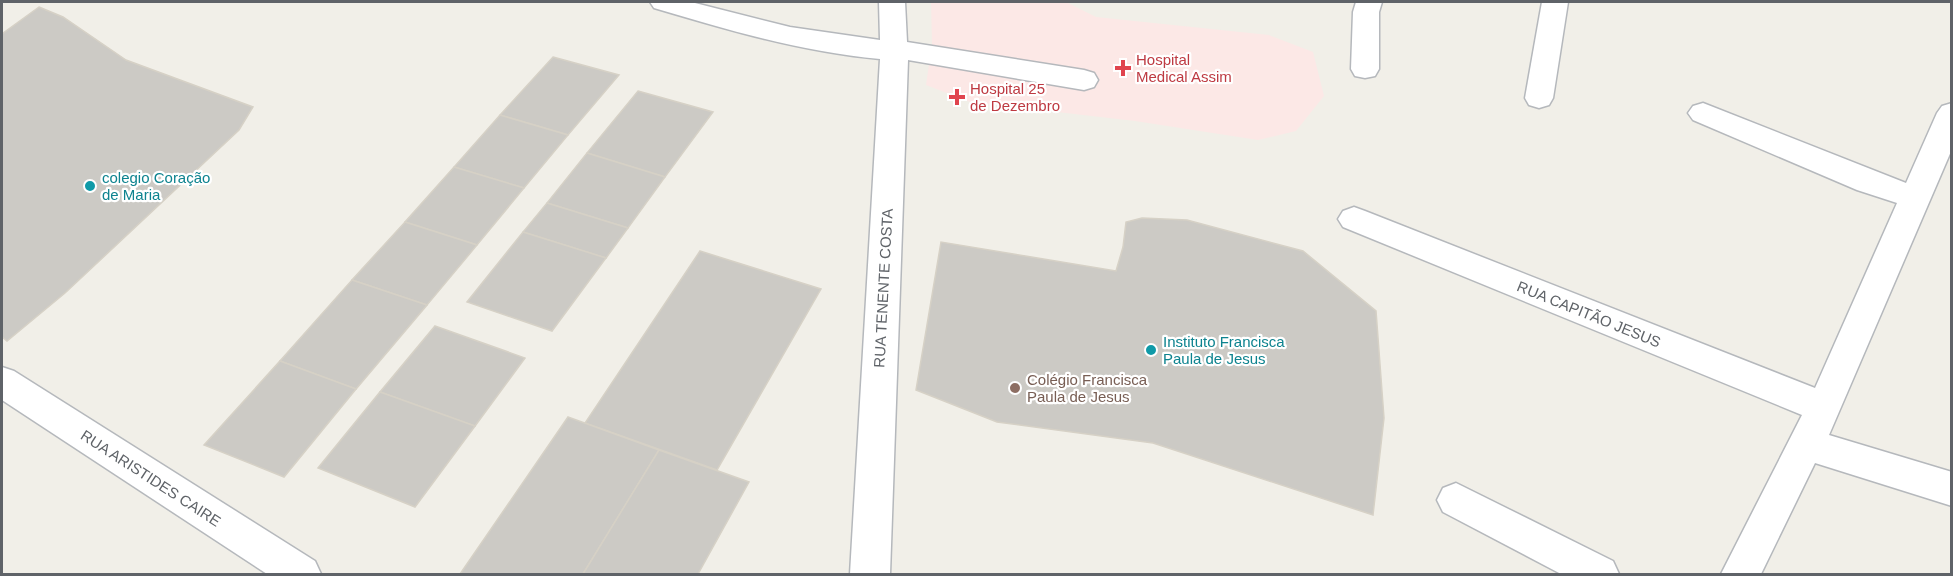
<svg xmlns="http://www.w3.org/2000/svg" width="1953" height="576" font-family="Arial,sans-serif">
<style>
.medical{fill:#fce8e6}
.building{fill:#cccac5;stroke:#d6d1c6;stroke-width:1.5}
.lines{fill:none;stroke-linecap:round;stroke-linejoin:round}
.minor-casing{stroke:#b5b8bc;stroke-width:3}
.minor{fill:#fff;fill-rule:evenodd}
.health-dot{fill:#e0444e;stroke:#fff;stroke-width:2}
.culture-dot{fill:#0f9aa8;stroke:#fff;stroke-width:2}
.education-dot{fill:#8d6e63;stroke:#fff;stroke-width:2}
.labels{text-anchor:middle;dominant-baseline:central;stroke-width:4.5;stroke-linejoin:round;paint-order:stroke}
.health-label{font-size:15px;fill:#be3a42;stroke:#fff;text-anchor:start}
.culture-label{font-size:15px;fill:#0d838f;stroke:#fff;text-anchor:start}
.street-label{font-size:15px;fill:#5f6368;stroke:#fff}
.education-label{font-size:15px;fill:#785e54;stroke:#fff;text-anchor:start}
</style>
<rect width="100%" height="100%" fill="#f1efe8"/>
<!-- medical -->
<polygon class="medical" points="931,2 1066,2 1096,17 1269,35 1313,52 1324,96 1296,131 1258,140 1135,121 970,102 926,85 932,44"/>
<!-- building -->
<g class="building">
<polygon points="39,7 63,17 126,60 253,107 239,130 65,293 7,341 2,337 2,34"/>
<polygon points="553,57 619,75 568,135 500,115"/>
<polygon points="638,91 713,112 665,177 587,153"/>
<polygon points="500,115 568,135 524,188 454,167"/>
<polygon points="587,153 665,177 628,228 547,203"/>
<polygon points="454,167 524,188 477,245 405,222"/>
<polygon points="547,203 628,228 606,258 523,232"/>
<polygon points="1142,218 1187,220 1303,251 1376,311 1384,418 1373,515 1153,443 997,422 916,390 941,242 1116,271 1123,247 1126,222"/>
<polygon points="405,222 477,245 427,305 352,280"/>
<polygon points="523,232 606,258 552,331 467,302"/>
<polygon points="700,251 821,289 717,470 585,423"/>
<polygon points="352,280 427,305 356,389 280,361"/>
<polygon points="435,326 525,358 475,426 380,392"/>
<polygon points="280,361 356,389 284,477 204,445"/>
<polygon points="380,392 475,426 415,507 318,468"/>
<polygon points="568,417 659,450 583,574 460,574"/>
<polygon points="659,450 749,482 698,574 583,574"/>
</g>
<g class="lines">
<!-- minor casing -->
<g class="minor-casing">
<g id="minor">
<path d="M650,2H691L790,27L880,40L879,2H905L907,42L1084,70L1094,73L1098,80L1094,87L1084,90L908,60L890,574H850L880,59C802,52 728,30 654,8Z"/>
<polygon points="1356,2 1382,2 1379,12 1379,69 1375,76 1365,78 1355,76 1351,69 1353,12"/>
<polygon points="1542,2 1568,2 1553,98 1549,105 1539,108 1529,105 1525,98"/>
<polygon points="1703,103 1906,183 1937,113 1942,106 1952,103 1952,149 1829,435 1952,472 1952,506 1815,463 1761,574 1721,574 1802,415 1343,227 1338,219 1343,211 1354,207 1365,211 1815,388 1897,203 1857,190 1693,120 1688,113 1693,106"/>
<polygon points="2,367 14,371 315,561 321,574 267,574 2,400"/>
<polygon points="1456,483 1613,561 1619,574 1561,574 1443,512 1437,500 1443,488"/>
</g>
</g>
<!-- minor -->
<use href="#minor" class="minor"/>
</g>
<!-- markers -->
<g class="health-dot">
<path d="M1120 59h6v6h6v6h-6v6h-6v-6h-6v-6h6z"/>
<path d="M954 88h6v6h6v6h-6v6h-6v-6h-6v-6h6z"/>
</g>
<g class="culture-dot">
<circle cx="90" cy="186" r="6"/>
<circle cx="1151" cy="350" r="6"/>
</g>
<circle class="education-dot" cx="1015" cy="388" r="6"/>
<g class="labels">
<!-- health labels -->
<g class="health-label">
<text x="1136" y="59">Hospital<tspan x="1136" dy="17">Medical Assim</tspan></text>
<text x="970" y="88">Hospital 25<tspan x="970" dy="17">de Dezembro</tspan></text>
</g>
<!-- culture labels -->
<g class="culture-label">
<text x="102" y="177">colegio Coração<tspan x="102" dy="17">de Maria</tspan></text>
<text x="1163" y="341">Instituto Francisca<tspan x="1163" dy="17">Paula de Jesus</tspan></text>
</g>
<!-- street labels -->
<g class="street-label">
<text transform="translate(883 288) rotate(-87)">RUA TENENTE COSTA</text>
<text transform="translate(1589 314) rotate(22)">RUA CAPITÃO JESUS</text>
<text transform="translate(151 478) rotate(33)">RUA ARISTIDES CAIRE</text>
</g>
<!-- education labels -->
<g class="education-label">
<text x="1027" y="379">Colégio Francisca<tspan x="1027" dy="17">Paula de Jesus</tspan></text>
</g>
</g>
<!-- border -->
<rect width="1953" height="576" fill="none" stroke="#5f6368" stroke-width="6"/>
</svg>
